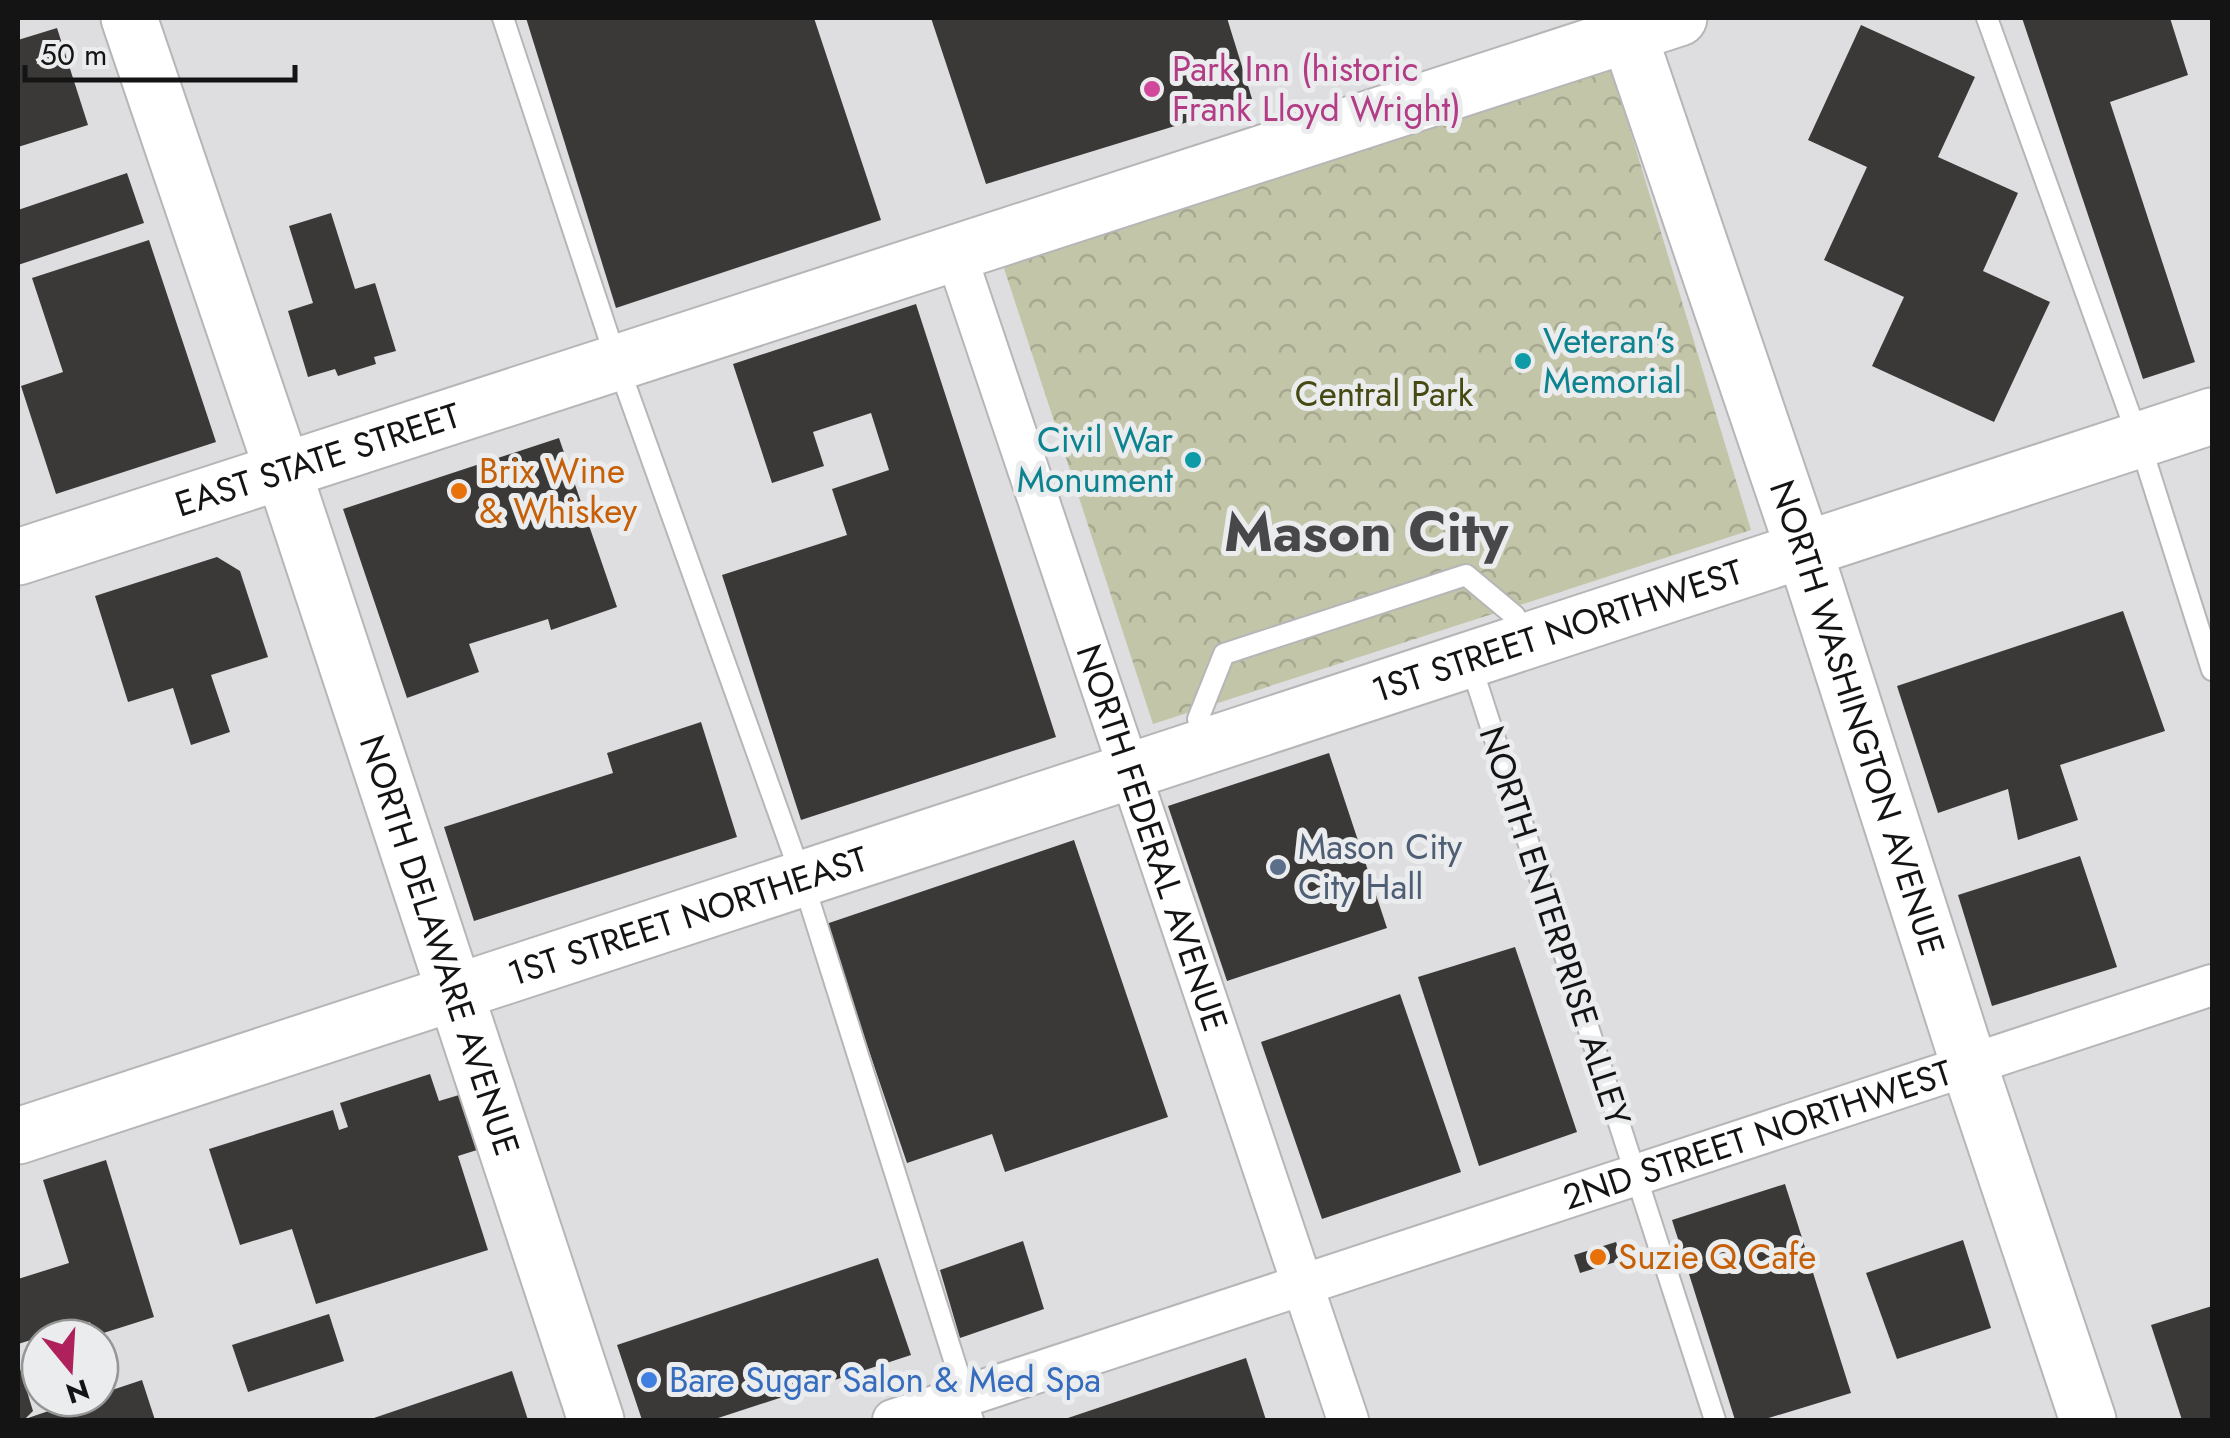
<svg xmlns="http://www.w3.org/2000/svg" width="2230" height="1438" font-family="Jost,sans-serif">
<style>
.park{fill:url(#park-crowns)}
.building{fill:#3a3938}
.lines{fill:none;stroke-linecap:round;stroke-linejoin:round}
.service-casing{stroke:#b6b6b8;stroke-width:24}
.minor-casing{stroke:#b6b6b8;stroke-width:44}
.secondary-casing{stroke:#b6b6b8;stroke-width:59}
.primary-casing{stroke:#b6b6b8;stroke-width:59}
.service{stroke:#fff;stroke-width:20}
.minor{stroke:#fff;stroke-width:40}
.secondary{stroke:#fff;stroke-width:55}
.primary{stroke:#fff;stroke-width:55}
.hotel-dot{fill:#d1479c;stroke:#ebeced;stroke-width:4}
.culture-dot{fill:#0f9aa8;stroke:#ebeced;stroke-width:4}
.food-dot{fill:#e8710a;stroke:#ebeced;stroke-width:4}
.service-dot{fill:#5c6f8a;stroke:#ebeced;stroke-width:4}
.shop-dot{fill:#3f7fe0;stroke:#ebeced;stroke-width:4}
.labels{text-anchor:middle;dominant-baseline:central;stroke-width:10;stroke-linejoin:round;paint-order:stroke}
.hotel-label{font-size:35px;fill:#b23c85;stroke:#ebeced;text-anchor:start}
.culture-label{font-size:35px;fill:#0d838f;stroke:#ebeced;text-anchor:start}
.park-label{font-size:35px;fill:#464911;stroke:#ebeced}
.street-label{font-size:35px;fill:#141414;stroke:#ebeced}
.food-label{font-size:35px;fill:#c56008;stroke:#ebeced;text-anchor:start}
.service-label{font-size:35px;fill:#4e5e75;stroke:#ebeced;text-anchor:start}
.shop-label{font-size:35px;fill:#366cbe;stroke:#ebeced;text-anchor:start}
.town-label{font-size:55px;font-weight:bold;fill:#48484a;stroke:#ebeced}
</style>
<defs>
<pattern id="park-crowns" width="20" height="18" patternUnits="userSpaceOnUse" patternTransform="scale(2.5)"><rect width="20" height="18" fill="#c2c5a7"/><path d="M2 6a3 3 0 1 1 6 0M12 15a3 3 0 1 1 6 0" fill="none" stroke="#a6a88f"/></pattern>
</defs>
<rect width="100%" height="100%" fill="#dedee0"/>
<!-- park -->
<polygon class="park" points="1611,67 1751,530 1153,724 1002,262"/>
<!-- building -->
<g class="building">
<polygon points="526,18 814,18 881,220 616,308"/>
<polygon points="931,18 1227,18 1253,102 986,184"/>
<polygon points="2022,18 2170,18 2188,75 2110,102 2195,362 2143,379"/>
<polygon points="1861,25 1975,77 1938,157 2018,193 1983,271 2050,302 1994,422 1872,366 1904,297 1824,260 1867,167 1808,140"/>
<polygon points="57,28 88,125 18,147 18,40"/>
<polygon points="127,173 144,223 18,265 18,210"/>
<polygon points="331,213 355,289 375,283 396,351 374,357 376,364 338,376 335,369 308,377 288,311 313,303 289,226"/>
<polygon points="149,240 216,442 56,494 21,386 63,372 32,278"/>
<polygon points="916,304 1056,737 801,820 722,575 847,535 832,489 889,470 871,413 813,432 824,466 772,483 733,364"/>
<polygon points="559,438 617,607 551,630 548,619 469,644 479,672 407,698 343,509"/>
<polygon points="217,557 240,571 268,657 211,675 230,732 191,745 173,688 128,702 95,596"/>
<polygon points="2123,611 2165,731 2060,765 2078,820 2018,840 2008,789 1938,813 1897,686"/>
<polygon points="701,722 737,837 474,921 444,827 613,773 607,753"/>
<polygon points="1329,753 1387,928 1227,981 1168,806"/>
<polygon points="1074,840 1168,1117 1005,1172 992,1134 907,1163 826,924"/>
<polygon points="2080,856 2117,967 1992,1006 1958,895"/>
<polygon points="1515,947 1577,1132 1479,1166 1418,977"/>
<polygon points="1400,994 1461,1172 1322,1219 1261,1042"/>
<polygon points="430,1074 439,1101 459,1095 477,1150 458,1156 488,1250 316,1304 292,1229 240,1245 209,1149 333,1110 339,1130 348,1127 340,1103"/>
<polygon points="106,1160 154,1317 94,1336 90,1322 18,1344 18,1279 69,1263 43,1180"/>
<polygon points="1785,1184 1851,1393 1762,1420 1735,1420 1672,1220"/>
<polygon points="1963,1240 1991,1328 1897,1359 1866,1273"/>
<polygon points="1023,1241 1044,1309 960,1338 940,1270"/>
<polygon points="1616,1242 1622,1260 1580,1273 1574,1255"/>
<polygon points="878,1258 911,1355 712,1420 642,1420 617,1345"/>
<polygon points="2212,1306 2212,1420 2182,1420 2151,1325"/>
<polygon points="329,1314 344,1361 248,1392 232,1345"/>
<polygon points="1246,1358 1266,1420 1062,1420"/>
<polygon points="18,1362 33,1411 25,1419 87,1398 100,1398 100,1394 142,1380 155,1420 18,1420"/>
<polygon points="512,1371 528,1420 368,1420"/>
</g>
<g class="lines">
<!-- service casing -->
<g class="service-casing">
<g id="service">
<polyline points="503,18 617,362 802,878 973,1420"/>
<polyline points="1987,18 2139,440 2212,670"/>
<polyline points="1470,662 1715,1420"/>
<polyline points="1205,745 1198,719 1224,654 1466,575 1515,616 1524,640"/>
</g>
</g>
<!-- minor casing -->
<g class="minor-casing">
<g id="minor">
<path id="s1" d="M955,252L1348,1420"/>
<path id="s2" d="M893,1420L2212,985"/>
</g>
</g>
<!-- secondary casing -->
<g class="secondary-casing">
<g id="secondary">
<path id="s3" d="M18,557L1679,18"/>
<path id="s4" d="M18,1136L2212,416"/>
</g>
</g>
<!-- primary casing -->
<g class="primary-casing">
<g id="primary">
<path id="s5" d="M129,18L283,471L596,1420"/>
<path id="s6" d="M1623,18L1804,550L1969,1065L2088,1420"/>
</g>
</g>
<!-- service -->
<use href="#service" class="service"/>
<!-- minor -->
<use href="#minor" class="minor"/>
<!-- secondary -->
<use href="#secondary" class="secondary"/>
<!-- primary -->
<use href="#primary" class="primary"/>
</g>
<!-- markers -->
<circle class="hotel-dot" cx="1152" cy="89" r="10"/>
<g class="culture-dot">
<circle cx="1523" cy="361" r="10"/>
<circle cx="1193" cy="460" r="10"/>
</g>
<g class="food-dot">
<circle cx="459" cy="491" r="10"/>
<circle cx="1598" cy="1257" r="10"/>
</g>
<circle class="service-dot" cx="1278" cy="867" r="10"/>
<circle class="shop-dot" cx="649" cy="1380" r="10"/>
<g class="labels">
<!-- hotel labels -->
<g class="hotel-label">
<text x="1172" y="69">Park Inn (historic<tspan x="1172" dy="40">Frank Lloyd Wright)</tspan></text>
</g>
<!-- culture labels -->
<g class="culture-label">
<text x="1543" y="341">Veteran's<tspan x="1543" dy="40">Memorial</tspan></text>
<text x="1173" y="440" text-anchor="end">Civil War<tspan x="1173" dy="40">Monument</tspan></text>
</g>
<!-- park labels -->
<g class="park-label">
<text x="1384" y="394">Central Park</text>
</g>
<!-- street labels -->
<g class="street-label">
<text stroke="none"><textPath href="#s3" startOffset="315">EAST STATE STREET</textPath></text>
<text stroke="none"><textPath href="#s4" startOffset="1620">1ST STREET NORTHWEST</textPath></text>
<text stroke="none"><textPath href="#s6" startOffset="738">NORTH WASHINGTON AVENUE</textPath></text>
<text stroke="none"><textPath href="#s1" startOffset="618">NORTH FEDERAL AVENUE</textPath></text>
<text stroke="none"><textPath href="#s4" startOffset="705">1ST STREET NORTHEAST</textPath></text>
<text transform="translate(1555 926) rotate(72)">NORTH ENTERPRISE ALLEY</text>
<text stroke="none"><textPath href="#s5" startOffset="978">NORTH DELAWARE AVENUE</textPath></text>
<text stroke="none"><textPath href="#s2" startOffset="910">2ND STREET NORTHWEST</textPath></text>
</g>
<!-- food labels -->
<g class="food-label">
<text x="479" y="471">Brix Wine<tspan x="479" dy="40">&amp; Whiskey</tspan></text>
<text x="1618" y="1257">Suzie Q Cafe</text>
</g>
<!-- service labels -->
<g class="service-label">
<text x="1298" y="847">Mason City<tspan x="1298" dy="40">City Hall</tspan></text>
</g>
<!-- shop labels -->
<g class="shop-label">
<text x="669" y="1380">Bare Sugar Salon &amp; Med Spa</text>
</g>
<!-- town labels -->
<g class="town-label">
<text x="1366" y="532">Mason City</text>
</g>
</g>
<!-- border -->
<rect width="2230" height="1438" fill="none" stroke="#141414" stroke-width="40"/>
<!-- north arrow -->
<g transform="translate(70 1368) rotate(162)"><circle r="48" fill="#ebeced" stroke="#959696" stroke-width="2.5"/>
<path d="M0-8L18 38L0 25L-18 38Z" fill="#ae215a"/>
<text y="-15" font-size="28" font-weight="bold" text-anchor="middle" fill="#141414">N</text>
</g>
<!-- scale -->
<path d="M25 65v15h270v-15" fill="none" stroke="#141414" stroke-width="5"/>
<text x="40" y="65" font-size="30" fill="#141414" stroke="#ebeced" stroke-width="8" paint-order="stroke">50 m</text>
</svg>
